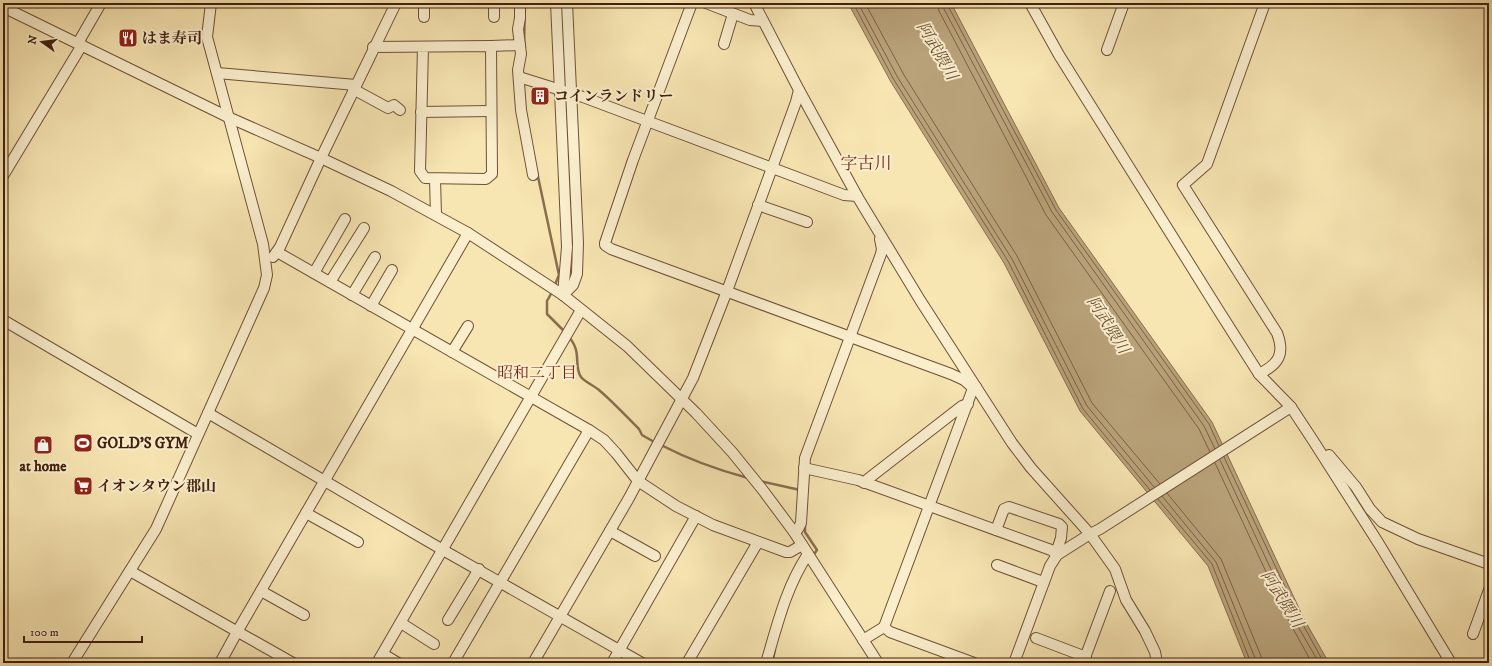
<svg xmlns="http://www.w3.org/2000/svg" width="1492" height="666" font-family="'IM FELL DW Pica','Noto Serif JP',serif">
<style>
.water{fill:#b9a27a;stroke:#896e4f}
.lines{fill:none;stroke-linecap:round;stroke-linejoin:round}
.shore{stroke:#7c6144;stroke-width:1}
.stream{stroke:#896e4f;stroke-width:2.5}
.minor-casing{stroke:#6e5137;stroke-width:12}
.minor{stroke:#faeecd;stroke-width:10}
.labels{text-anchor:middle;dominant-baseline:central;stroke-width:4;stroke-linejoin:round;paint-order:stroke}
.poi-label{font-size:15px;font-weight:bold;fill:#40200e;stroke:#faeecd;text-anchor:start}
.water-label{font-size:16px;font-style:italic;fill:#6a4e34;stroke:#faeecd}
.neighbourhood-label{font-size:16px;fill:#7a1f14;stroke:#faeecd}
.quarter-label{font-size:17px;fill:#7a1f14;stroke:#faeecd}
</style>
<rect width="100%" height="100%" fill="#f7e5b2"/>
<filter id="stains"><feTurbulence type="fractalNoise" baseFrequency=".005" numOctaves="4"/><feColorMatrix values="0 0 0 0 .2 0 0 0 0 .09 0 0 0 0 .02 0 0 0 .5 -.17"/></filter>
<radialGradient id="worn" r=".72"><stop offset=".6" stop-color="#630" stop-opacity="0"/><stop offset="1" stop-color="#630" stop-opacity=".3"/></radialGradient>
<!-- water -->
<polygon class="water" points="848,3 951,3 1059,208 1212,422 1304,619 1329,663 1247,663 1208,566 1080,411 1004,263 891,82"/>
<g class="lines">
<!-- shore -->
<g class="shore">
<polyline points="853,3 894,80 1008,261 1083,409 1150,490"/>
<polyline points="858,3 898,78 1012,259 1087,406 1154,487"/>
<polyline points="865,3 904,75 1017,256 1092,403 1160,484"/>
<polyline points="937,3 939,11 1046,215 1199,429 1210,452"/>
<polyline points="943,3 944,9 1052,212 1204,426 1215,449"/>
<polyline points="948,3 948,6 1056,210 1209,424 1219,446"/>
<polyline points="1224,457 1301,621 1324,663"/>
<polyline points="1220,460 1296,623 1319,663"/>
<polyline points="1215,463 1291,625 1312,663"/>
<polyline points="1167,493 1221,559 1261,656 1262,663"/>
<polyline points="1162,496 1216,562 1255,658 1256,663"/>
<polyline points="1158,499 1212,564 1251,663"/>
</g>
<!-- stream -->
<g class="stream">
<polyline points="524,44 525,5"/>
<polyline points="537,172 559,275 554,287"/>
<polyline points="552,292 547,301 547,314 565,332"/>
<path d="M568,336C583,352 573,365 581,377C585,382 593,385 599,390C613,402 626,416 639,429L642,435L656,443"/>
<path d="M661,445C688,459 718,470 748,478"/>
<polyline points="760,481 800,490"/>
<polyline points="805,523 805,532 817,550 812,557"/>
<polyline points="772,663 775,650"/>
</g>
<!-- minor casing -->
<g class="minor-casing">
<g id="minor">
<polyline points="494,3 494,17"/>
<polyline points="520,3 520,18 518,29 521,54 518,70 521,110 533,175"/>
<polyline points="556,3 567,247 563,295"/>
<polyline points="692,3 633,160 605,243 605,245 611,249 951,374 964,380 972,387"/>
<polyline points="706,3 750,20 763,21"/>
<polyline points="754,3 799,90 857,196 920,300 1012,443 1031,468 1090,534 1115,569 1126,600 1145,631 1155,652 1157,663"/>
<polyline points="1030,3 1059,55 1219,311 1259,374 1291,407 1314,442 1379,544 1451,663"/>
<polyline points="3,7 228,117 321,158 391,191 468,233 563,295 627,346 696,413 732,452 762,489 794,532 878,663"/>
<polyline points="424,17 424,3"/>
<polyline points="78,43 101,3"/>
<polyline points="724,44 733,14"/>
<polyline points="491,46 520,45"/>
<polyline points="373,47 491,46 492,174 486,179 425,178 420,171 423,47"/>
<polyline points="1107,50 1124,3"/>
<polyline points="217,73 356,85"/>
<polyline points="519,77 583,97 844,195 857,196"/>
<polyline points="353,89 388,108 394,105 400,110"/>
<polyline points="421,112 491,111"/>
<polyline points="3,176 82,45"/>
<polyline points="435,179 436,215"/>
<polyline points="758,205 807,222"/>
<polyline points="277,252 589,430 604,440 616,453 638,481 676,506 713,525 786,552 790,552 802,545"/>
<polyline points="273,257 280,247 321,158 396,3"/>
<polyline points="314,273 345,219"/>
<polyline points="330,282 364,228"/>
<polyline points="352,295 375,257"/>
<polyline points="563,295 573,285 577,274 578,243 567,3"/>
<polyline points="371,306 392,270"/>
<polyline points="3,320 198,434"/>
<polyline points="452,352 468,326"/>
<path d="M1259,374C1279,364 1285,354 1277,333L1183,185L1207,164L1265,3"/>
<polyline points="208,413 443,550 642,663"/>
<polyline points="1329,455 1356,487 1370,509 1382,522 1418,539 1489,564"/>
<polyline points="804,468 858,480 1051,550 1057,555"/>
<polyline points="864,483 868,479 962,406 968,404"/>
<polyline points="306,513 358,542"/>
<polyline points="996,530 1004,509 1009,507 1059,524 1062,527 1061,538 1056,553"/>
<polyline points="610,531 655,556"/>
<polyline points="794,532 798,529 801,523 805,458 881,254 882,249 880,239"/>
<polyline points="997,565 1043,582"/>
<polyline points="130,571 293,663"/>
<polyline points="261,591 304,615"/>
<polyline points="448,620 479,569"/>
<polyline points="401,623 434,644"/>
<polyline points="884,627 890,632 974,663"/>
<polyline points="1473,634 1489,590"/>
<polyline points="1036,638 1086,657"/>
<polyline points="863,640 884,627 972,391 976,387"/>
<polyline points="383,654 398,663"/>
<polyline points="72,663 156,529 264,288 267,275 263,244 207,37 211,3"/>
<polyline points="220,663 237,632 468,233"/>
<polyline points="377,663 581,310"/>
<polyline points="453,663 589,430"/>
<polyline points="533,663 629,498 693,378 727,291 772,168 796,102 799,90"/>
<polyline points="612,663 696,516"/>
<polyline points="687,663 758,542"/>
<path d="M766,663C777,626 786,587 808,554"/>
<polyline points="1014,663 1050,566 1057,555 1090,534 1100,529 1291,407"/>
<polyline points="1083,663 1110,591"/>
</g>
</g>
<!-- minor -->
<use href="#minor" class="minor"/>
</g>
<!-- icons -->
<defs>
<g id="restaurant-square" transform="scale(1)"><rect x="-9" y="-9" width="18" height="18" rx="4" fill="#8f2418" stroke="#faeecd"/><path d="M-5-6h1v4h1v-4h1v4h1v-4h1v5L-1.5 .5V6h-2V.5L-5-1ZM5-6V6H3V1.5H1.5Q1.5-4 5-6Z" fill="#fff"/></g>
<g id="building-square" transform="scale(1)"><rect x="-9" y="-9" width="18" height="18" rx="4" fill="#8f2418" stroke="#faeecd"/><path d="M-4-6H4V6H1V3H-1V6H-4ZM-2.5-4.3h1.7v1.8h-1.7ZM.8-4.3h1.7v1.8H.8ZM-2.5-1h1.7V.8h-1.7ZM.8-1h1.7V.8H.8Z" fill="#fff"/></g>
<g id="stadium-square" transform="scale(1)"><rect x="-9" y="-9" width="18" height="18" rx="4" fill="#8f2418" stroke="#faeecd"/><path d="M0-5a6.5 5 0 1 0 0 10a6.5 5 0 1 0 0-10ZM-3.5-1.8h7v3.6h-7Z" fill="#fff"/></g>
<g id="shop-square" transform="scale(1)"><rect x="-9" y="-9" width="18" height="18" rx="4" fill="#8f2418" stroke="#faeecd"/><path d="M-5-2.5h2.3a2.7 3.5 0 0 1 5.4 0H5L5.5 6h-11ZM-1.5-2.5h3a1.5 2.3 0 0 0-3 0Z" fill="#fff"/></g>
<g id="supermarket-square" transform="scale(1)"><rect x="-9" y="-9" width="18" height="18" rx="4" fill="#8f2418" stroke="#faeecd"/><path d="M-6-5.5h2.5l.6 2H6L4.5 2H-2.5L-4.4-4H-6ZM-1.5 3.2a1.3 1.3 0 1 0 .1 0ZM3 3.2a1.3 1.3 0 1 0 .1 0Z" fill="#fff"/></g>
</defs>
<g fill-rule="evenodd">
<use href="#restaurant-square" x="128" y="38"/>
<use href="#building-square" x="540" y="96"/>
<use href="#stadium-square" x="83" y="443"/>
<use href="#shop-square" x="43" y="445"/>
<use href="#supermarket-square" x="83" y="486"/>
</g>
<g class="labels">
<!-- poi labels -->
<g class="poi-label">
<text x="142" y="38">はま寿司</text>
<text x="554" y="96">コインランドリー</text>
<text x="97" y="443">GOLD'S GYM</text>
<text x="43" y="466" text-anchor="middle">at home</text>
<text x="97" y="486">イオンタウン郡山</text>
</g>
<!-- water labels -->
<g class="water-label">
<text transform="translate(937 51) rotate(60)">阿武隈川</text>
<text transform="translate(1108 325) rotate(58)">阿武隈川</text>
<text transform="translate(1282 599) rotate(58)">阿武隈川</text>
</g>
<!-- neighbourhood labels -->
<g class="neighbourhood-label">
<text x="537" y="373">昭和二丁目</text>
</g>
<!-- quarter labels -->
<g class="quarter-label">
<text x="866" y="164">字古川</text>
</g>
</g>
<!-- margin -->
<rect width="1492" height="666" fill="none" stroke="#f7e5b2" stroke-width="16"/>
<rect x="4" y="4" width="1484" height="658" fill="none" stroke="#40200e" stroke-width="2"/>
<rect x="8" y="8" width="1476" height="650" fill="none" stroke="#40200e"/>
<!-- north arrow -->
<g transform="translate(42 42) rotate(284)" stroke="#faeecd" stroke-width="3" paint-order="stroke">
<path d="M0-3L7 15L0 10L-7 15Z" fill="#40200e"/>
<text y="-6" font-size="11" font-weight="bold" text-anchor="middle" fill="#40200e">N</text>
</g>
<!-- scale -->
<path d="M24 636v6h118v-6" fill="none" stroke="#40200e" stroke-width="2"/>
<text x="30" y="636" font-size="12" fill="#40200e" stroke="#faeecd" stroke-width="3" paint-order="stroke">100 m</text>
<rect width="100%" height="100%" filter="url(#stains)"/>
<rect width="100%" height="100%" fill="url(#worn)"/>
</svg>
